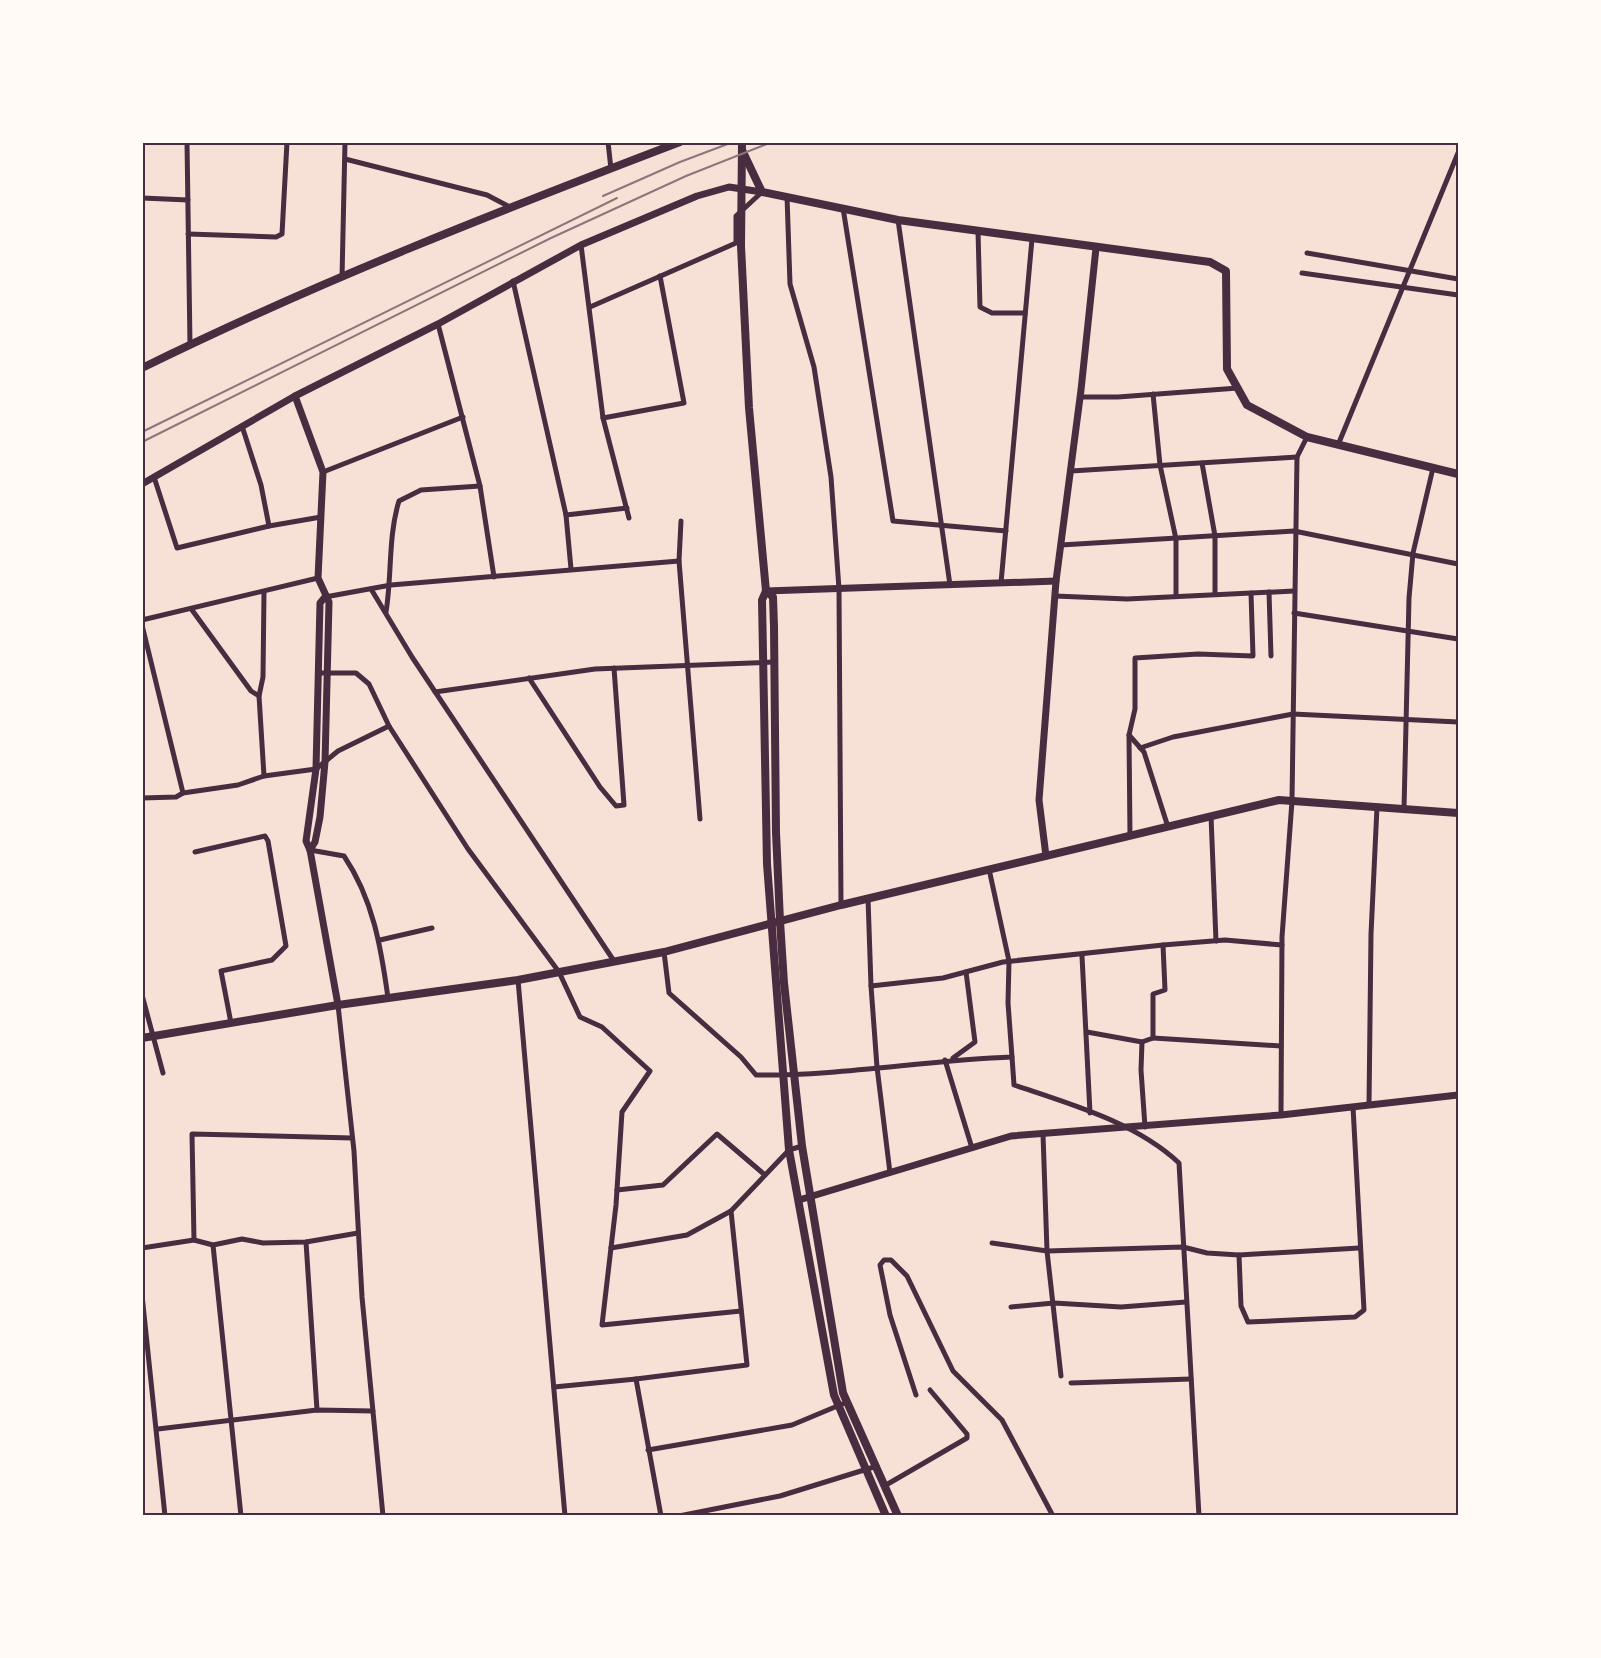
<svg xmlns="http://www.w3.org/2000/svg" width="1601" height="1658" font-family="'DejaVu Sans',sans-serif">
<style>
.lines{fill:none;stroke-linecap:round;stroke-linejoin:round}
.minor{stroke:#4a2c40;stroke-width:5}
.tertiary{stroke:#4a2c40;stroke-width:7}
.secondary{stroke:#4a2c40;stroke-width:8}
.rail{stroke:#8f747c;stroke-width:2}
.neatline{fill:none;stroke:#4a2c40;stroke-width:2}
</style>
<rect width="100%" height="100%" fill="#f7e1d7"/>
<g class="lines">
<!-- minor -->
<g class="minor">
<polyline points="187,142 190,345"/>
<polyline points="608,142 611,169"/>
<polyline points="345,159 487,195 510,207"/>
<polyline points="787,196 790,284 814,367 831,477 839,589 841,905"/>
<polyline points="142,198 188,200"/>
<polyline points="843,208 893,521 1006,531"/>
<polyline points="898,220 950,585"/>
<polyline points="978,231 980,307 992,313 1025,313"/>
<polyline points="188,234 276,237 282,234 287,142"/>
<polyline points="581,245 603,418 629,518"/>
<polyline points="1307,253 1458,279"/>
<polyline points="1302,273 1458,295"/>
<polyline points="342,278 345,142"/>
<polyline points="513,281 566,515 571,569"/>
<polyline points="590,307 736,243 736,216 762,192"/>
<polyline points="438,324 480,486 494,577"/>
<polyline points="1153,394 1160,465 1176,539 1176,596"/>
<polyline points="1080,397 1118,397 1238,388"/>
<polyline points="603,418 684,403 660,276"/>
<polyline points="242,426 261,485 269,526"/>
<polyline points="1338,445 1458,153"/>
<polyline points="1202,463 1215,536 1215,594"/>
<polyline points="1071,471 1297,457"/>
<polyline points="323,472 463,417"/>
<polyline points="154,477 177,548 269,526 321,517"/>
<polyline points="566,515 627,508"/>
<polyline points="681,521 679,561 700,819"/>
<polyline points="1061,545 1294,531 1458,564"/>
<polyline points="1001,583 1032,239"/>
<polyline points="371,589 412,657 614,961"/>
<polyline points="264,592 263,677 259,696 264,776"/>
<polyline points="1269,592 1271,656"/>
<polyline points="1055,596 1127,599 1294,591"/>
<polyline points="325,597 391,585 679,561"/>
<polyline points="192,610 251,691 259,696"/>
<path d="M386,612C392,576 388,536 399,501L421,490L480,486"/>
<polyline points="1294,613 1458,639"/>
<polyline points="142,620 318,578"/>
<polyline points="142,625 183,793"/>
<polyline points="318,673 356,673 369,684 389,726 468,849 559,972 580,1017 602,1027 650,1071 622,1112 616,1205 602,1325 741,1311"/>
<polyline points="529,678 600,787 616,806 624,805 614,668"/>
<polyline points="435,692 595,669 775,662"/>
<polyline points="1129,735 1144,752 1168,827"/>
<polyline points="1140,748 1173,737 1293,714 1458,722"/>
<polyline points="142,798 176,797 183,793 238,785 264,776 316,769 338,751 389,726"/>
<polyline points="1404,809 1409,598 1413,553 1433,468"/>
<polyline points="1211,816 1216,941"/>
<polyline points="1130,836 1129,735 1135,709 1135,658 1198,654 1253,656 1251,593"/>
<path d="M310,850L344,856C373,899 381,947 388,998"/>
<polyline points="195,852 265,836 268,841 286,946 272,960 221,971 231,1023"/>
<polyline points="868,898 871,986 943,978 1003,962 1163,945 1225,940 1282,945"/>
<polyline points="380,940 432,928"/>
<path d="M664,952L669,993L741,1057L756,1075C841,1076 927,1060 1012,1057L1008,1003L1009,961L989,869"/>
<polyline points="1082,956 1090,1113"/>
<polyline points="518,980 565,1516"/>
<polyline points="871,986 877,1067 890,1173"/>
<polyline points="142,995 163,1073"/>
<polyline points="338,1005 354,1151 362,1297 383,1516"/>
<polyline points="1087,1032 1142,1042"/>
<polyline points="1153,1038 1281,1046"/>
<path d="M1012,1057L1014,1085C1070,1104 1135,1122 1179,1163L1199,1516"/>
<polyline points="953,1058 975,1042 966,972"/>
<polyline points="945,1060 972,1148"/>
<polyline points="1369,1105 1371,934 1377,807"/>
<polyline points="1281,1115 1282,937 1292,801 1297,457 1307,437"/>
<polyline points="1145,1127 1141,1070 1142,1042 1153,1038 1153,994 1165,990 1163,945"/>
<polyline points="1043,1134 1047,1251 1061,1376"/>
<polyline points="617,1190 663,1185 717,1134 765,1175"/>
<polyline points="194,1240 192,1134 352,1138"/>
<polyline points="306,1242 317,1410"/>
<polyline points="992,1243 1047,1251 1183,1247 1207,1253 1239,1255 1359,1248"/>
<polyline points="213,1245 241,1516"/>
<polyline points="142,1248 194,1240 213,1245 242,1239 263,1243 306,1242 358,1233"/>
<polyline points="611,1248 687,1235 731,1211"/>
<polyline points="1239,1255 1241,1306 1248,1322 1355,1317 1364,1310 1353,1107"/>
<polyline points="142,1295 165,1516"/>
<polyline points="1011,1307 1054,1303 1121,1307 1186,1302"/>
<polyline points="1071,1383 1191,1379"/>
<polyline points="554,1387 636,1379"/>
<polyline points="916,1395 890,1315 880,1265 884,1260 891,1260 907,1276 953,1371 1002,1420 1053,1516"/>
<polyline points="158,1429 317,1410 373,1411"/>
<polyline points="648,1450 792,1425 847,1402"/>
<polyline points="886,1485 967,1438 967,1434 930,1390"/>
<polyline points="661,1516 636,1379 747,1365 731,1211 789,1150 802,1146"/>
<polyline points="679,1516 780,1496 877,1466"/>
</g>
<!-- tertiary -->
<g class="tertiary">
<polyline points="295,396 323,472 318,578 329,602 325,762 320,817 315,842 310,850"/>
<polyline points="142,484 295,396 438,324 581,245 697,196 729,187 762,192"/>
<polyline points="766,591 1056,581"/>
<polyline points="325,597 320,603 316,769 306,841 310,850 338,1005"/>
<polyline points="1046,856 1039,800 1056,581 1081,390 1096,248"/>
<polyline points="799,1200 1011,1136 1281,1115 1458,1095"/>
</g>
<!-- secondary -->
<g class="secondary">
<polyline points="742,142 741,246 749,408 766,591 762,600 767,864 789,1150 834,1395 886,1516"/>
<polyline points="743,152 762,192 898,220 1210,262 1226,271 1227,369 1247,405 1307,437 1458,474"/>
<path d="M142,368C317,282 499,211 680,142"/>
<polyline points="766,591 773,597 774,627 776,832 780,921 784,983 802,1146 843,1393 898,1516"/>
<polyline points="142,1038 338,1005 518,980 664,952 841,905 1279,800 1458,813"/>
</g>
<!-- rail -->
<g class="rail">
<polyline points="603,196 680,162 733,142"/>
<polyline points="142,432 617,198"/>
<polyline points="142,442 551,238 686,176 772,142"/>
</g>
</g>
<!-- border -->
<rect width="1601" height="1658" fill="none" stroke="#fffaf5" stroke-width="288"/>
<rect x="144" y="144" width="1313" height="1370" class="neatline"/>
</svg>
